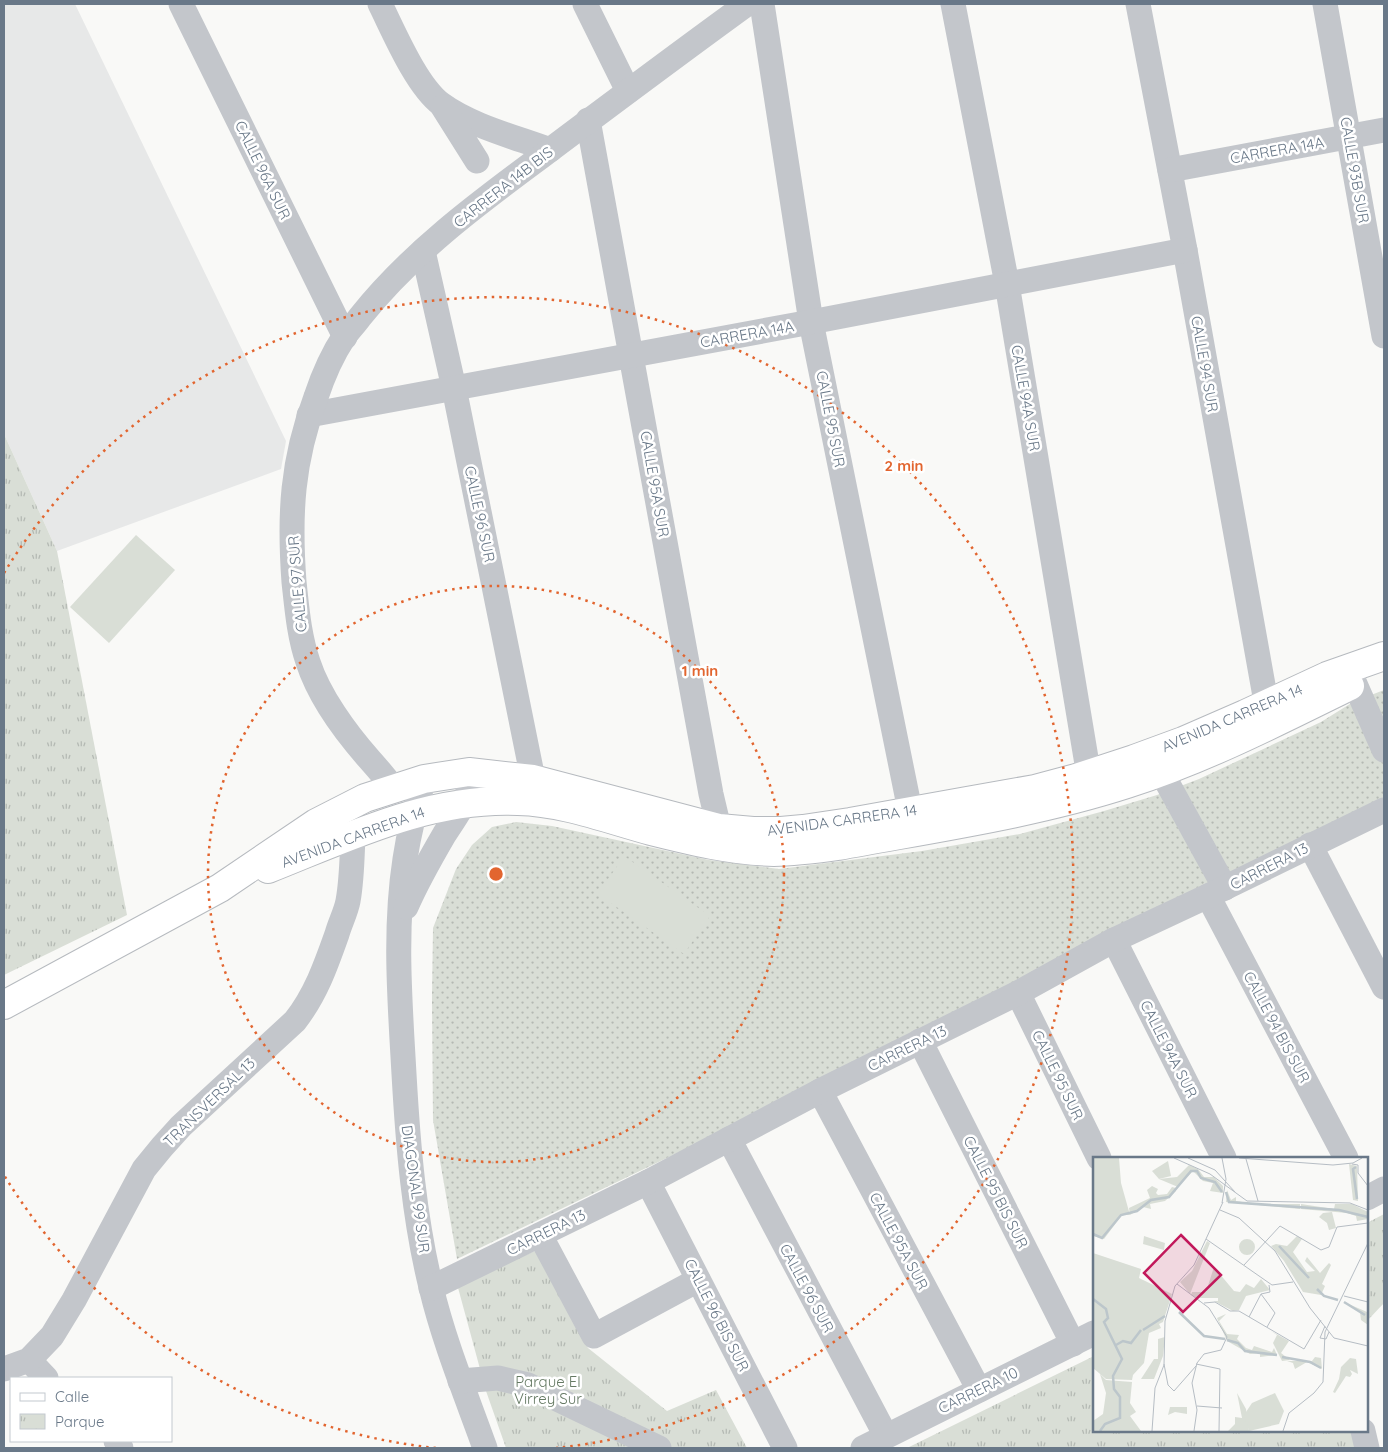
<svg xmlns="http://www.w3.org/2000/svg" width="1388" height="1452" font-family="Quicksand,sans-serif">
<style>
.built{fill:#e7e8e8}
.grass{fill:url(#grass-dots)}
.park{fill:url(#park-tufts)}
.pitch{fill:#d9ded6}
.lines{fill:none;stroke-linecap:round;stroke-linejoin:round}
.major-casing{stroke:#b6babf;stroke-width:30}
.minor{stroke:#c3c6cb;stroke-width:25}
.major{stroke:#fff;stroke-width:28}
.ring{fill:none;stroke:#e2652f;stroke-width:2.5;stroke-dasharray:2.5 5}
.labels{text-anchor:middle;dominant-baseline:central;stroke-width:5;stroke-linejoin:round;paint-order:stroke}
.street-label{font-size:15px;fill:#697888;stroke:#fff}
.park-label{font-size:15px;fill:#667a64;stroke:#fff}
.inset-river{fill:none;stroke:#bcc6cb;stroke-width:2.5}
.inset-road{fill:none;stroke:#b6bdc4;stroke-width:1}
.view{fill:#c2185b;fill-opacity:0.15;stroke:#c2185b;stroke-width:2.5}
.inset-edge{fill:none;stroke:#697888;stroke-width:2.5}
.centre{fill:#e2652f;stroke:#fff;stroke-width:2.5}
.ring-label{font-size:15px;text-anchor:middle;font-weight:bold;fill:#e2652f;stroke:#fff;stroke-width:5;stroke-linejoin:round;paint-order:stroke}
</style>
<defs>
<pattern id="grass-dots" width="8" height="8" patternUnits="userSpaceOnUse" patternTransform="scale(1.25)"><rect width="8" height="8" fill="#d9ded6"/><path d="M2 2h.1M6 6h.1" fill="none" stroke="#b4b9b3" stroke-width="1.8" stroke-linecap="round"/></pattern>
<pattern id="park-tufts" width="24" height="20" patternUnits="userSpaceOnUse" patternTransform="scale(1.25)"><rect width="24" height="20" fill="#d9ded6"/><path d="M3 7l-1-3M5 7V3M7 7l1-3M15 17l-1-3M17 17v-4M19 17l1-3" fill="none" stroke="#b4b9b3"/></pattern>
</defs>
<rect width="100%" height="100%" fill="#f9f9f7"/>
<!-- built -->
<polygon class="built" points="4,4 75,4 286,441 281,469 57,551 4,434"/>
<!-- grass -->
<polygon class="grass" points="1384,690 1384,802 808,1090 457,1259 433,1120 432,998 433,928 456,869 472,845 492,827 516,822 552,826 709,860 779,869 922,851 1020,834 1104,811 1157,795 1199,779 1321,722 1353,702"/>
<!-- park -->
<g class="park">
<polygon points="4,434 57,551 127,915 4,975"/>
<polygon points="1384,1214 1384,1303 1367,1321 1367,1223"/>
<polygon points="540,1249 588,1348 667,1411 716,1390 747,1448 506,1448 486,1391 457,1284"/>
<polygon points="1094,1356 1094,1431 1358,1431 1362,1448 907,1448"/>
</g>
<!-- pitch -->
<g class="pitch">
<polygon points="136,535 175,570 109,643 70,607"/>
<polygon points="624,856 710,916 684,954 598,894"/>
</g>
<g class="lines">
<!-- major casing -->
<g class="major-casing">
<g id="major">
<path d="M268,869C349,837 429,797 518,801C563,802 607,819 651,831C691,841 732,851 774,852C795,852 817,849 838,846C935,828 1034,814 1127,784C1205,759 1277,722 1350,686"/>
<polyline points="4,1005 220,888 316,823 365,798 424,779 469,772 533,779 719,828 753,831 781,831 803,829 850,822 967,801 1035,789 1076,778 1134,759 1183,741 1245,714 1327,676 1384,656"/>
</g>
</g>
<!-- minor -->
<g class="minor">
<polyline points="181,4 345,337"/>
<path d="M380,4C394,32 416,85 441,104C471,126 515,137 550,150"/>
<polyline points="585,4 628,91"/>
<polyline points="762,4 811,322 914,830"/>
<polyline points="953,4 1007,284 1092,794"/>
<polyline points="1138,4 1185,250 1270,724"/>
<polyline points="1325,4 1384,336"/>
<polyline points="443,107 477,161"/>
<polyline points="588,120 711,794 723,845"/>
<polyline points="1170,170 1384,130"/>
<polyline points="423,251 454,388 533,779"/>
<polyline points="309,415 811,322 1185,250"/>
<polyline points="1348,668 1384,750"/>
<polyline points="1152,755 1225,888"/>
<path d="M424,779C416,805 409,832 405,859C394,930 400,1003 404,1074C408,1145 414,1218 431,1287C444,1342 466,1395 485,1448"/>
<path d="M393,788C386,778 378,769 370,760C346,733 319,696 308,662C299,636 297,609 294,582C289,514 292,461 316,397C323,376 332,355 344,337C349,330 355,324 360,317C411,253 477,204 542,156C610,105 678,54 747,4"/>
<polyline points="1310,845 1384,987"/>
<polyline points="1208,896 1346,1158"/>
<path d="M406,907C417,882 430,859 444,835C452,822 464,807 468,791C470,785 469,779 469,772"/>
<polyline points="1114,940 1224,1158"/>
<polyline points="1018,993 1099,1158"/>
<polyline points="920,1041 1073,1344"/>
<polyline points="820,1091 979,1390"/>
<polyline points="729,1139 886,1436"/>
<polyline points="648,1182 785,1448"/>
<polyline points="1367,1198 1384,1189"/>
<polyline points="540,1235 594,1336 698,1280"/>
<polyline points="431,1288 648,1182 820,1091 1018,993 1114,940 1208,896 1384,810"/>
<polyline points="29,1360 46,1378"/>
<path d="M4,1369L29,1360L52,1336L74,1300L144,1169L162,1147L181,1126L295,1021C316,994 326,965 337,934C340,923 346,912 348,901C352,879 352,857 353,835"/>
<polyline points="460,1381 498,1378 528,1385 659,1448"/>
<polyline points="1363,1431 1367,1448"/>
<polyline points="116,1441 121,1448"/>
<polyline points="863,1448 1094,1333"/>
</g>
<!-- major -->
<use href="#major" class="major"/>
</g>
<!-- distance rings -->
<g class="ring">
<circle cx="496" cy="874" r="288"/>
<path d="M436 1448A577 577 0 0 1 4 1175M4 573A577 577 0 1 1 556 1448"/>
</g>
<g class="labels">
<!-- street labels -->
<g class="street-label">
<text transform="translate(1277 150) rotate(-10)">CARRERA 14A</text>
<text transform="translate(263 170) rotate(64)">CALLE 96A SUR</text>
<text transform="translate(1355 170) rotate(80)">CALLE 93B SUR</text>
<text transform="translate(503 187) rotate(-38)">CARRERA 14B BIS</text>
<text transform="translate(747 334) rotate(-10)">CARRERA 14A</text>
<text transform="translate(1205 364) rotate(80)">CALLE 94 SUR</text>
<text transform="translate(1026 398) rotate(80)">CALLE 94A SUR</text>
<text transform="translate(831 419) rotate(79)">CALLE 95 SUR</text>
<text transform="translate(655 484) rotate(80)">CALLE 95A SUR</text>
<text transform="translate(480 514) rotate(78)">CALLE 96 SUR</text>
<text transform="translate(297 584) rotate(-95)">CALLE 97 SUR</text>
<text transform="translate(1232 718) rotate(-23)">AVENIDA CARRERA 14</text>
<text transform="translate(842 820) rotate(-8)">AVENIDA CARRERA 14</text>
<text transform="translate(353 837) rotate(-20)">AVENIDA CARRERA 14</text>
<text transform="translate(1269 866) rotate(-27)">CARRERA 13</text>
<text transform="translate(1277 1027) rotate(62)">CALLE 94 BIS SUR</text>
<text transform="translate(907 1048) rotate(-26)">CARRERA 13</text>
<text transform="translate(1169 1049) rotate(63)">CALLE 94A SUR</text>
<text transform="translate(1058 1075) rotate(64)">CALLE 95 SUR</text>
<text transform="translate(209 1102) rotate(-44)">TRANSVERSAL 13</text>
<text transform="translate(416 1189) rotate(82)">DIAGONAL 99 SUR</text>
<text transform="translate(996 1192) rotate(63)">CALLE 95 BIS SUR</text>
<text transform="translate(546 1232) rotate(-26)">CARRERA 13</text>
<text transform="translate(899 1241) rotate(62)">CALLE 95A SUR</text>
<text transform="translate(807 1288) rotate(62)">CALLE 96 SUR</text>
<text transform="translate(717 1315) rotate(63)">CALLE 96 BIS SUR</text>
<text transform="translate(978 1390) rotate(-26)">CARRERA 10</text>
</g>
<!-- park labels -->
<g class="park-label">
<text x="548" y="1381">Parque El<tspan x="548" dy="17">Virrey Sur</tspan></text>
</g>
</g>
<!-- overview -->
<g transform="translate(1093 1157)">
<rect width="275" height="275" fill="#f9f9f7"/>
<path d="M0,1H26L28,26L37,58H29L11,82L0,79ZM256,7L264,9L265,44L260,43ZM96,8L105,12L111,20H121L130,29V36L117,34L120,26L110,24L100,14L85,30L66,22L84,20ZM134,33L138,43L143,40V44L161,47H207V52L133,45ZM208,47L241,52L242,47H259L275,55V62L264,64L263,59L254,56L208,52ZM114,84L117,86L97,137L87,125L99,114ZM251,145L274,155L275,168L268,163L267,155ZM133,157L126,164L134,177L146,178L144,182L153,191L159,193L161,189L179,195L181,191L184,198L167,200V196L157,197L134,184L124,161ZM178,174L196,184L188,196L197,203L189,204L180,186L184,178ZM222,200L228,201L229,212L214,205L202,212L200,206L194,204H219ZM257,201L263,202L265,217L257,213L259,217L257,220L253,219L242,236L240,235L246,222L248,210ZM144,236L153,252L156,274H135L142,267V260L149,261ZM77,250H94V257L82,255L75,258Z" fill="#d9ded6"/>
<path d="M75,4L78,19L66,22L59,14ZM59,29L65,32L63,36L65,38L74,37L79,30L83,31V34L72,44L57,47L58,52L50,50L37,58L36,51L57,41L54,33ZM239,55L243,71L236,73L234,66L226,60L230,56ZM51,79L72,86L71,93L50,87ZM204,79L209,82L200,95L214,115L222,114L212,104L214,100L227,116L236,106L238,108L229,127L232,129L228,138L210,135L191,104L178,89L183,87L194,89ZM146 90a8 8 0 1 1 16 0a8 8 0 1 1-16 0ZM0,96L48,112L46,121L79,137L70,165L66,167L68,171L56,176L51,206L40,218L39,223L13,222L0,211ZM121,110L141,134L147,135L153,127L161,131L168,122L177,133L153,139L146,153L140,154L121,144H125V141H104L98,138L99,135H113ZM72,180L70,199L61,222H48L61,202H65V182ZM7,217L13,223L39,225L37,246L43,255L37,259L48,274H0V264L10,257L13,236ZM182,236L191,254L186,267L156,274L151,258L159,246Z" fill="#d9ded6"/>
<path class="inset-river" d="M263,10L260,12L264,42M133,35L136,45L246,53L275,60M0,77L9,81L28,58L44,54L58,43L76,40L98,14H104L108,21L122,25L129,35M186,89L216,121M224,132L231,139L245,143M0,142L13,152L15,161L11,165L29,202L20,219L21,232L27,240V261L12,267L7,274M251,145L272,158M86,155L111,179L132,182M50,173L72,159M134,183L145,186L152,194L184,198M23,188L30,184L38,186L48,173M189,200L217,205L228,211"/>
<path class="inset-road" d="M81,1L117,17L154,44L257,46L275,53M95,1L122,13L142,35M129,1L133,22L129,46M146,1L240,8L260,6L269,1M153,2L165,44M259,7L265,8V16L275,29M127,53L146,61L182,94L217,151L241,181L275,189M113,82L179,128L200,125M151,108L187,69L228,93L236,90L244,70L275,66M84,127L116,151L134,180L128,193L111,197L104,206L99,226L104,253L101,274M168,137L182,156L174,170M168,137L177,135L176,128M251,139L275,145M111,146L122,145L137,154H146L211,192L228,163M156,160L168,137M232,169L227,181L233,182L236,175M71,207L75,228L81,234L103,209M103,207L127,212L126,274M104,249L129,251M59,274L62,231L71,208L72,164L82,129L101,108L130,45M190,274L196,256L221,236L230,225L232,175L275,86"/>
<path class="view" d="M88,78L128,118L90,155L51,116Z"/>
<rect width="275" height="275" class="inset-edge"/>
</g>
<circle cx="496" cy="874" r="8" class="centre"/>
<g class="ring-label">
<text x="904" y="471">2 min</text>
<text x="700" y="676">1 min</text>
</g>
<!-- border -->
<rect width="1388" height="1452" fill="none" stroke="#697888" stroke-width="10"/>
<!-- legend -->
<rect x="10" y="1377" width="162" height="65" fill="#ffffff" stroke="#c3c9cf"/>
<rect x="20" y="1393" width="25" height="8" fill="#ffffff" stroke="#c3c9cf"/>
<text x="55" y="1402" font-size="15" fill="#697888">Calle</text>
<rect x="20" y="1414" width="25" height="15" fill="url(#park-tufts)" stroke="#c3c9cf"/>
<text x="55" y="1427" font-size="15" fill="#697888">Parque</text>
</svg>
